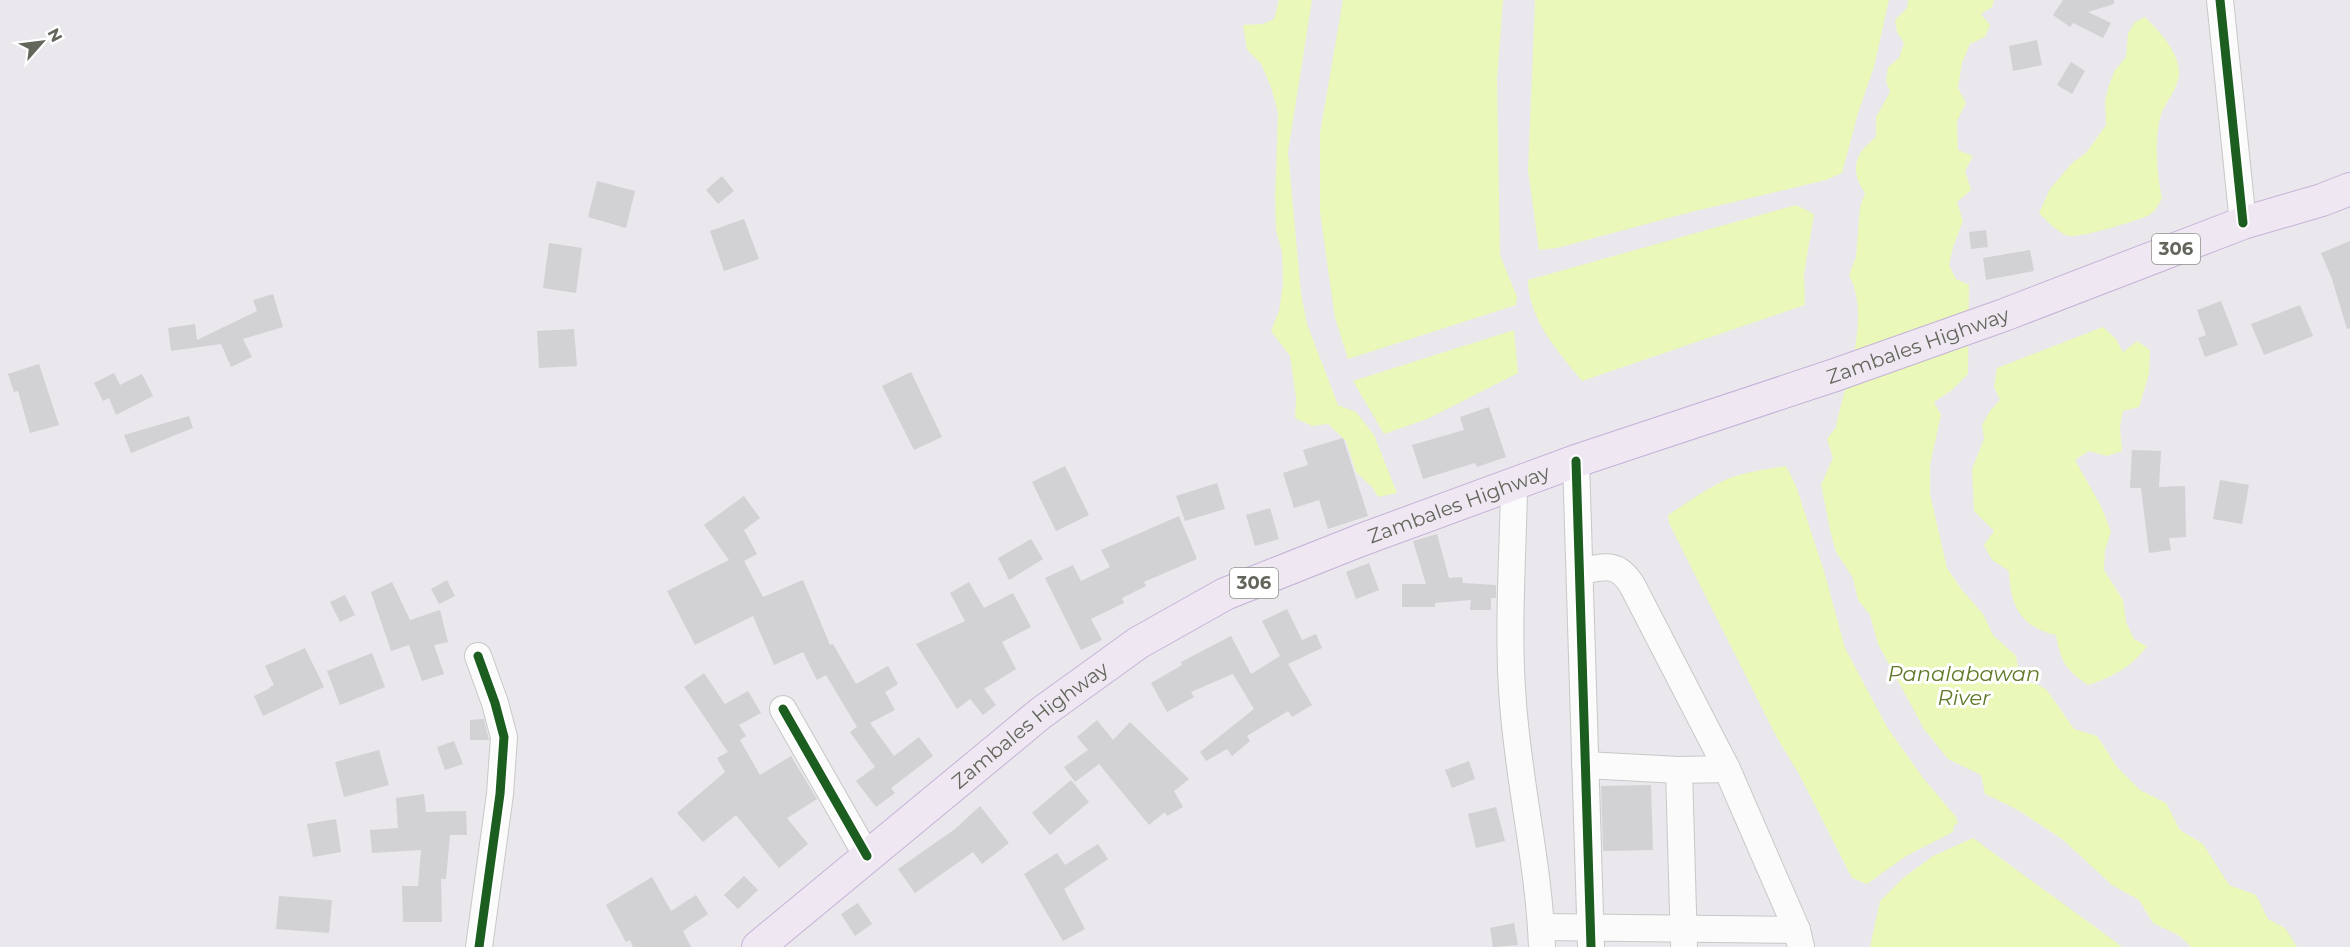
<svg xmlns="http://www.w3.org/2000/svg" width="2350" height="947" font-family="Montserrat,sans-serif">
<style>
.water{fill:#eaf8ba}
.building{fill:#d2d1d4}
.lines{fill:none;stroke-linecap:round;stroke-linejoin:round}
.minor-casing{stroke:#c8c8c7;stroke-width:28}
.major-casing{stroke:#c5b2d7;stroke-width:34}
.minor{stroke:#fcfbfc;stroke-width:26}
.major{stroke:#efe8f3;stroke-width:32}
.cycleway-casing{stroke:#fff;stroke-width:13}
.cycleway{stroke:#1b5e20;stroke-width:9}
.labels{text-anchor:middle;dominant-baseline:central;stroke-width:6;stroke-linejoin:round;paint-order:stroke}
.shield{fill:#fff;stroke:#91948c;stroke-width:1.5}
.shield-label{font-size:18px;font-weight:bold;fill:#62665b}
.street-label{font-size:20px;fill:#62665b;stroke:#fff}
.water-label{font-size:21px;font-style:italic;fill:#607a28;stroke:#fff}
</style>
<rect width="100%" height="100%" fill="#eae7ed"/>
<!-- water -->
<g class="water">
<polygon points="1279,0 1312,0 1288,152 1301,293 1307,324 1338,405 1356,412 1374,435 1397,493 1378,497 1372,487 1356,472 1346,441 1328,424 1312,426 1295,418 1296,398 1290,356 1271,331 1279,311 1283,284 1282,252 1276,230 1275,199 1278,113 1271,87 1261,64 1247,50 1243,25 1263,24 1274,19"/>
<polygon points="1343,0 1503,0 1497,80 1500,255 1517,297 1516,305 1348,359 1335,318 1320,212 1320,133"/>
<polygon points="1535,0 1889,0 1874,67 1858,113 1842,173 1826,180 1691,212 1557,248 1539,250 1528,170"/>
<path d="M1908,0H1994L1992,7L1981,14L1990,25L1985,37L1970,44L1962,63L1958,88L1966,103L1957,121L1958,150L1973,156L1965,171L1971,190L1957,202L1963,221L1953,247L1949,265L1956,279L1969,285L1968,374L1952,390L1934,402L1941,415L1930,465V494L1947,568L1962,590L1983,614L1993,635L2016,656L2020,677L2046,689L2074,729L2097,736L2117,767L2140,790L2166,803L2180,830L2203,844L2229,885L2256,895L2268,919L2285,928L2297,947H2191L2180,936L2153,923L2139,900L2112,885L2062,839L2018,810L1985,794L1981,775L1948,759L1924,729L1878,644L1870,615L1858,600L1853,578L1836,552L1831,534L1821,485L1833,458L1827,439L1836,427C1845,381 1872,319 1849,275L1856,257L1860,207L1865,193C1849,170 1855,153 1876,137V117L1890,92L1886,81L1888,67L1899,58L1904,43L1897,32L1895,20L1907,8Z"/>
<path d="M2145,17C2160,32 2181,54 2179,76C2177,89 2168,99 2163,110C2153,132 2157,176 2162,198C2159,204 2156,210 2151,214C2142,220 2079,238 2069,236C2058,233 2047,221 2039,213L2050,189L2072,163L2086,153L2106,125L2105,101L2109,85L2115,70L2126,57L2128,33L2135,22Z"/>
<path d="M1796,205L1814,214L1804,274L1805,305L1582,381C1558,351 1529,321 1528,280Z"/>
<path d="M2103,327L2116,339L2123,352L2137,341L2150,350L2149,374L2139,407L2123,411L2120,426L2122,451L2107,456L2089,451L2075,460L2102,508L2111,532L2105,550L2104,570L2123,600L2126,622L2134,639L2147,646C2132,667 2112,677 2088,685C2065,669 2061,662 2056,635C2021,627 2010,606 2009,571L1992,560L1984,545L1994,531L1974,511L1972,469L1984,439L1982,425L1990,411L2000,400L1994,387L1997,368Z"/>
<polygon points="1514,330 1518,373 1427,419 1384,434 1353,381"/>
<path d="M1786,466L1796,486L1824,571L1845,648L1887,727L1923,778L1956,817L1958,823L1954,826L1953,832L1906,856L1867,884L1852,878L1799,774L1776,736L1669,523L1668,515C1684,505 1717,481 1736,476C1752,471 1770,469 1786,466Z"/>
<polygon points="1973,838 2109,937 2122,947 1870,947 1880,901 1903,878 1933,856"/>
</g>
<!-- building -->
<g class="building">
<polygon points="2063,0 2114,0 2114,4 2088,12 2111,23 2103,38 2073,23 2070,27 2053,15"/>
<polygon points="2037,40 2042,65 2013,71 2009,46"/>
<polygon points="2071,62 2085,71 2072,94 2057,85"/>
<polygon points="722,176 734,191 718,204 706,190"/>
<polygon points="597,181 635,191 626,228 588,217"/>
<polygon points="744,219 759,259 724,271 710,231"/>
<polygon points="1986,230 1988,247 1971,249 1969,232"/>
<polygon points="2350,241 2350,328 2347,329 2332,279 2321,253"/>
<polygon points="549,243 582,248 576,293 543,288"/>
<polygon points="2030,250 2034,271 1986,280 1983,258"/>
<polygon points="273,294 283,327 243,339 252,357 231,367 221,344 171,351 168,328 195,324 197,340 257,311 253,300"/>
<polygon points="2221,301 2238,345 2205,357 2198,338 2206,335 2197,310"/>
<polygon points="2300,305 2313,336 2264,355 2251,324"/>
<polygon points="574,329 577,366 539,368 537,331"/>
<polygon points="39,364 59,425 30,433 18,391 14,392 8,374"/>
<polygon points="911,372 942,437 914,450 882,386"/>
<polygon points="114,373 120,385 142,374 153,396 116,415 109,398 103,401 94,383"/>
<polygon points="1489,407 1506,457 1477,467 1475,463 1423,479 1412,445 1464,430 1460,417"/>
<polygon points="189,416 193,428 131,453 124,435"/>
<polygon points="1343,438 1368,516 1328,529 1319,500 1294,508 1283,473 1308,465 1303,450"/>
<polygon points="2132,450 2161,451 2159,487 2185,486 2186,537 2169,538 2171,550 2149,553 2141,488 2130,488"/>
<polygon points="1065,466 1089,515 1056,531 1032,482"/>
<polygon points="2220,480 2249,485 2242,524 2213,519"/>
<polygon points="1217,483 1225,509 1185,521 1176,496"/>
<polygon points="744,496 760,518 744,530 757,554 744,561 763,597 803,580 830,645 833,644 856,684 888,666 898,684 885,692 895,710 870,723 894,756 919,737 933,756 891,788 895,793 876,807 856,781 875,767 850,732 857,727 826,675 817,680 803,652 774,665 753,616 695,645 667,591 729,560 704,525"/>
<polygon points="1270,508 1279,539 1255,546 1246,515"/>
<polygon points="1179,516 1197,559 1144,582 1146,586 1122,598 1124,603 1091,619 1102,640 1081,650 1045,578 1073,565 1081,581 1110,567 1101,550"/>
<polygon points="1437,534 1449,578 1462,577 1463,583 1496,585 1496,598 1491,598 1491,610 1470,610 1471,600 1435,603 1435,607 1402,607 1402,584 1426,584 1413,541"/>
<polygon points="1031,539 1043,559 1009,580 998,558"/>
<polygon points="1369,563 1379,590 1356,599 1346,572"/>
<polygon points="447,580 455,596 439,604 431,589"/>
<polygon points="392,582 410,620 440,610 448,642 434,645 444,674 422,681 409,645 391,651 371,592"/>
<polygon points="969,582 984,608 1013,593 1031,627 1002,642 1016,669 984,689 996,705 983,715 970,699 957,709 916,644 965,621 950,593"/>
<polygon points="345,595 355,615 340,622 330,602"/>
<polygon points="1287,609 1302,640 1316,634 1322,648 1288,664 1312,705 1292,717 1288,711 1247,736 1250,741 1232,756 1227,749 1206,761 1200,752 1254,709 1233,674 1191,692 1194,697 1167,712 1151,683 1182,665 1181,662 1231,636 1251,674 1280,656 1262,621"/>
<polygon points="305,648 324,687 263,716 254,696 270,688 270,687 274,685 265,666"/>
<polygon points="372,653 385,687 340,705 327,671"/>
<polygon points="704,673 725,704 748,691 761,713 739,725 746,736 740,740 760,775 791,756 817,799 787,818 808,844 779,868 736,815 703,842 677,813 725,772 717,758 728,752 684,687"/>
<polygon points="484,719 489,740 470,740 470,720"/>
<polygon points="1097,720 1113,740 1130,722 1189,779 1174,791 1183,807 1167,816 1165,812 1149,825 1099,764 1075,782 1064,767 1088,750 1077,737"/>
<polygon points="454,741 463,764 445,770 437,747"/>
<polygon points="379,750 389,785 344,797 335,762"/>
<polygon points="1469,761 1475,779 1452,788 1445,770"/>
<polygon points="1071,780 1089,802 1050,835 1032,813"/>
<polygon points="1651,785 1653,850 1603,851 1601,786"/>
<polygon points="424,794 426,812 466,811 467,835 450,835 446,879 441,879 442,922 403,922 402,886 418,886 421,850 372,853 370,830 398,828 396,798"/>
<polygon points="980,806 1009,843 982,864 973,852 915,893 898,869 955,829"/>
<polygon points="1496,807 1505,841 1476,848 1468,814"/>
<polygon points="336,819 341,852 313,857 307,824"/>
<polygon points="1098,844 1108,859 1064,889 1085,929 1063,941 1024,874 1057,853 1065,865"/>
<polygon points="744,876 758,890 738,909 724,895"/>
<polygon points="652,877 671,911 696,895 708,914 683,931 691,947 633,947 630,940 626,942 606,905"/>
<polygon points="279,896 332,900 329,933 276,929"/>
<polygon points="858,903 872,924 855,936 841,914"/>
<polygon points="1514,923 1518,945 1493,947 1490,928"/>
</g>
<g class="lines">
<!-- minor casing -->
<g class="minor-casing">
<g id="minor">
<polyline points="2220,0 2243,223"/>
<polyline points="1576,461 1591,947"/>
<path d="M1514,485C1513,558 1507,631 1513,703C1519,785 1539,865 1542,947"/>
<path d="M1581,571C1605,567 1617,561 1632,585L1727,769L1797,930L1801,947"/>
<polyline points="478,656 495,703 504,737 500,794 479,947"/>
<polyline points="783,709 867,856"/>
<polyline points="1585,765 1679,770 1727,769"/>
<polyline points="1679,770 1684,947"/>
<polyline points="1541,927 1797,930"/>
</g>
</g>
<!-- major casing -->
<g class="major-casing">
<g id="major">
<path id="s1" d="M758,947L1041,713L1138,643L1225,594L1361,540L1576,461L1835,375L2004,315L2243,223L2322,200L2350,189"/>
</g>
</g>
<!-- minor -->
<use href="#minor" class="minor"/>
<!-- major -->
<use href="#major" class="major"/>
<!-- cycleway casing -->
<g class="cycleway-casing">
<g id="cycleway">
<polyline points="2220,0 2243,223"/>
<polyline points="1576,461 1591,947"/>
<polyline points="478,656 495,703 504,737 500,794 479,947"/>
<polyline points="783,709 867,856"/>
</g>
</g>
<!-- cycleway -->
<use href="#cycleway" class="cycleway"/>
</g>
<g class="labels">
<!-- shield labels -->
<g class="shield">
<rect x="2152" y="234" width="48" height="30" rx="4.5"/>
<rect x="1230" y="568" width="48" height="30" rx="4.5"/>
</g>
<g class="shield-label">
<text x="2176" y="249">306</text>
<text x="1254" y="583">306</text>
</g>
<!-- street labels -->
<g class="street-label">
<text stroke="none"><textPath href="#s1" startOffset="1323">Zambales Highway</textPath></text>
<text stroke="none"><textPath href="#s1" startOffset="837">Zambales Highway</textPath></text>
<text stroke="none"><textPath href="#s1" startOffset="351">Zambales Highway</textPath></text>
</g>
<!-- water labels -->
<g class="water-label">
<text x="1964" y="673">Panalabawan<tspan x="1964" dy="24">River</tspan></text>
</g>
</g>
<!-- north arrow -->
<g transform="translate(42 42) rotate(62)" stroke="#ffffff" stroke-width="4.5" paint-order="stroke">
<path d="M0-4.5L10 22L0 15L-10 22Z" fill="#62665b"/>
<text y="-9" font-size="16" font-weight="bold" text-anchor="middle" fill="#62665b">N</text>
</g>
</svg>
